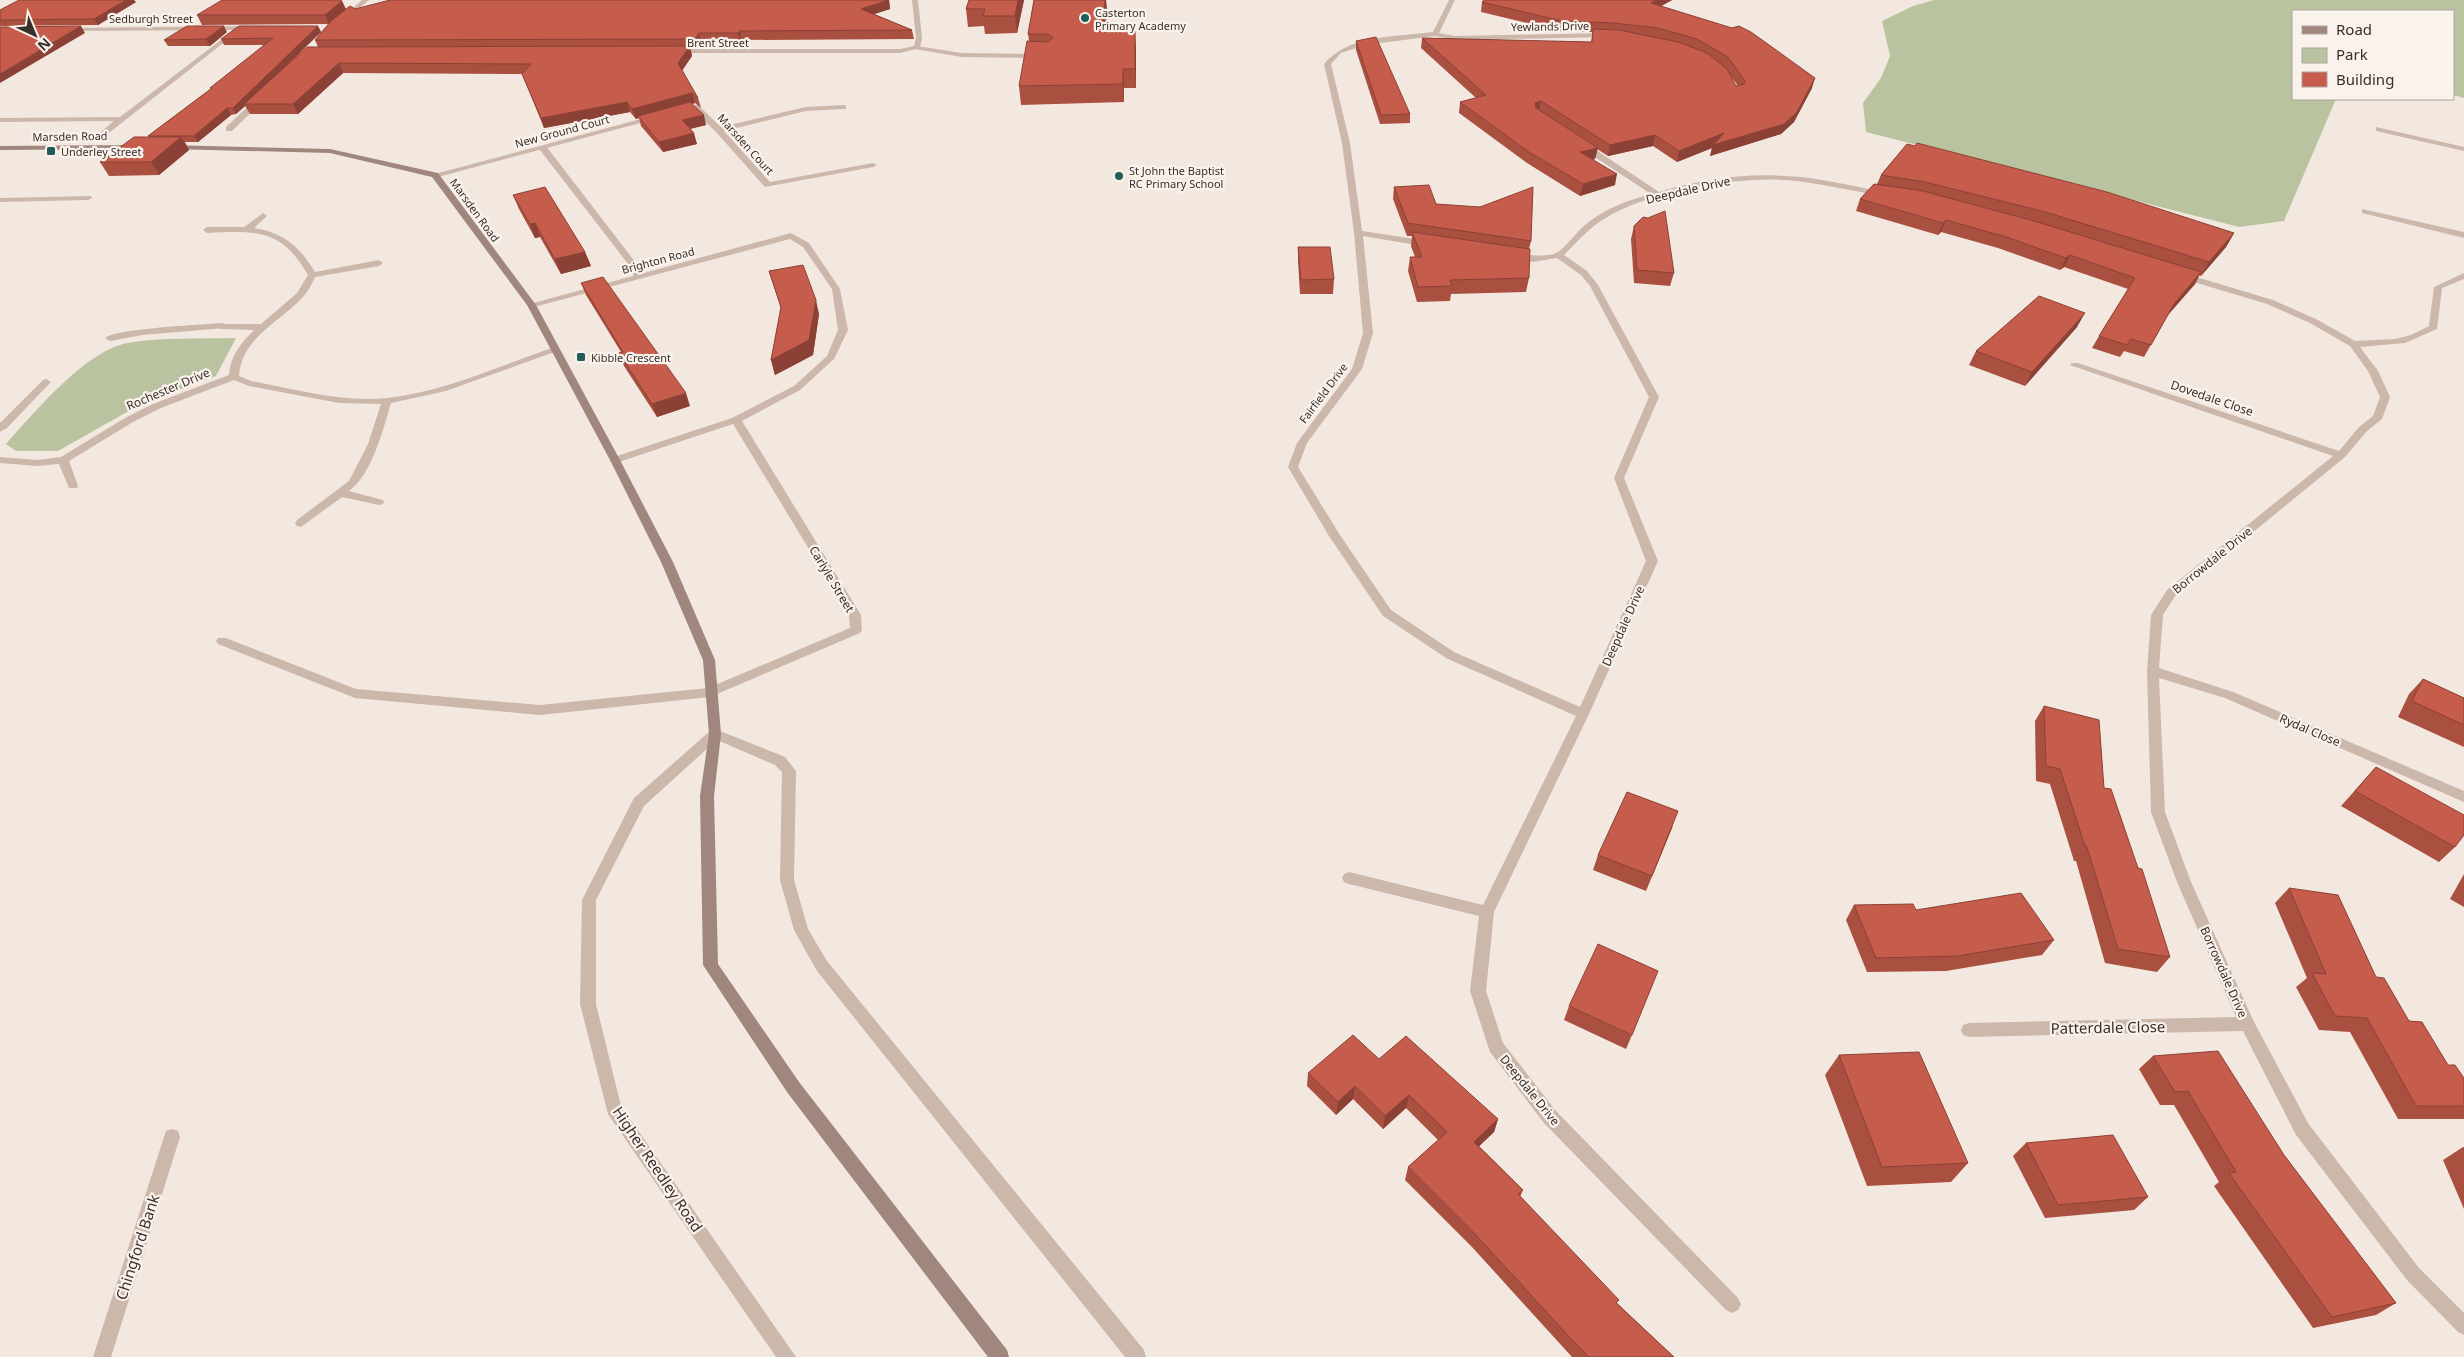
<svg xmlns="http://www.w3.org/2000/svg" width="2464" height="1357" font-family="'Noto Sans',sans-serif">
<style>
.green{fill:#bac3a0}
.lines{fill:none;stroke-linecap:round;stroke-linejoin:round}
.lane{fill:#ccb7ab;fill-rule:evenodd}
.street{fill:#ccb7ab;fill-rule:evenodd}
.secondary{fill:#a0867d;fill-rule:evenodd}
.wall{fill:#aa5041;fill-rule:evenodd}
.shaded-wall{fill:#8b4135}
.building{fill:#c65d4c;stroke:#8b4135}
.poi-dot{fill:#205c5a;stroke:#faf3ed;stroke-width:2}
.labels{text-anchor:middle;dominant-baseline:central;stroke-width:4.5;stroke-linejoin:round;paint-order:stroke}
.far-poi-label{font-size:11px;fill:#3a2e2b;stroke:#faf3ed;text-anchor:start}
.far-street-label{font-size:11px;fill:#3a2e2b;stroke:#faf3ed}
.street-label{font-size:12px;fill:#3a2e2b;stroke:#faf3ed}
.near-street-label{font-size:15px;fill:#3a2e2b;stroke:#faf3ed}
</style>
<rect width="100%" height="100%" fill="#f3e8e0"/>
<!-- green -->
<g class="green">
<polygon points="1934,0 2464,0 2464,98 2453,95 2453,11 2293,11 2293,99 2336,99 2284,221 2239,227 1866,132 1863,103 1881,78 1890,56 1882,21 1913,6"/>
<path d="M236,338L216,376L141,404L58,451H16L6,444C34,413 86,350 128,343C161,337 202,339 236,338Z"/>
</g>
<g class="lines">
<!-- lane -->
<g class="lane">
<polygon points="917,46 962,53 1042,54 1045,56 1042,58 962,57 915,49 915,47"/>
<polygon points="540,146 546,146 639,267 640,279 634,279 632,269 540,150"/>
<polygon points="91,196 92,198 88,200 0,202 0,198"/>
<path d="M222,323L225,324V328L142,335L110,341L105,338C118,328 201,325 222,323Z"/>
<polygon points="46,379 51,382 49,384 6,429 0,430 0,423 43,380"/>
<polygon points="715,729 785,757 796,771 794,880 808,929 827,961 1144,1350 1146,1357 1125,1357 817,971 794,930 780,880 782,772 775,765 710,737 709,734 710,731"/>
</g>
<!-- street -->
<g class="street">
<polygon points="362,0 369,0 344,21 340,21 340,19"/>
<polygon points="912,0 918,0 922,38 920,48 900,53 675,53 672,51 675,49 900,49 914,46 916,38"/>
<path d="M1449,0H1455L1439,33L1455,36L1609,33L1612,35L1609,37L1455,40L1435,36L1365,45L1341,53L1331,64L1350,143L1362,231L1428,241L1432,244L1428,247L1363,236L1373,333L1362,369L1307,443L1298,467L1340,535L1391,610L1454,652L1580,707L1646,561L1614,478L1649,397L1590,286L1581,275L1557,258C1543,260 1523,266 1511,257C1519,251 1544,259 1556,253C1565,249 1576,232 1584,226C1603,209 1628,200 1651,194L1581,148V144H1587L1659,192C1699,180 1743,173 1785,176C1818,177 1851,186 1884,192L1888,194L1884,196C1851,191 1819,183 1786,180C1734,177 1648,191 1604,219C1589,228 1577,242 1564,255L1587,271L1598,285L1659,397L1624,478L1658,561L1589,714L1494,912L1486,991L1503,1043L1556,1111L1738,1298L1741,1304L1738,1310L1732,1313L1726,1310L1544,1123L1490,1052L1470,991L1479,916L1349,884L1344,882L1342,878L1344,874L1349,872L1483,905L1576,716L1446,658L1383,616L1329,536L1288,467L1297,443L1352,369L1363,333L1354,233L1342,143L1324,64C1349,34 1397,37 1433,32Z"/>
<polygon points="252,26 254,27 254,29 234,30 237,32 236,33 105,136 98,134 114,121 0,122 0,118 120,117 234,30 67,31 65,30 65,28"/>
<polygon points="257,98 264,100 232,131 226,131 226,127"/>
<polygon points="692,105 698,105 721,127 806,107 846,105 846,109 843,109 806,111 724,131 770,182 873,163 877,165 873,167 765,187 716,132 693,110 688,110 688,106"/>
<polygon points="652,116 659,118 438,177 431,175"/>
<polygon points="2376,127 2464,147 2464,151 2376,131"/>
<polygon points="2362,209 2464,232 2464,238 2362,213"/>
<path d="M263,213L267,216L254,228C283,232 300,247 315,272L379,260L383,263L379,266L315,277C312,284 308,291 303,297C280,322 241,338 239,376L251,381C295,389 342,403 387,398C444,392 499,366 552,348H558L560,350L446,391L391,403C383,430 372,474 349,491L383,500L384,502L383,504L379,505L342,497L301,527L297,526L295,523L297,520L349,481L368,444L381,404L339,403L249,386L234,380L161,408L133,422L69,461L78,486L77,488H69L59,464L37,466L0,463V457L37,460L61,457L125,418L153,404L229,375C230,356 241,343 254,330L222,329L219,328V324H261L297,293L308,275C281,228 256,231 207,233L203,230L207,227H244Z"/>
<polygon points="791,233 809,243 840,289 848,330 834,359 800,390 742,421 861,615 862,630 860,633 710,697 540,715 355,698 218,644 216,641 218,638 226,638 356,689 540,705 708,688 850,628 849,615 733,424 619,462 611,462 610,460 611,458 732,418 794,386 827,356 838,330 832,289 803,247 790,239 534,307 526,305"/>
<polygon points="2177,273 2183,273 2273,300 2316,319 2355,341 2395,339 2411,335 2429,326 2434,287 2464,273 2464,279 2442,288 2437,329 2405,343 2360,347 2378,371 2390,397 2382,419 2367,431 2345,457 2175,596 2163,615 2159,668 2233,692 2464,791 2464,802 2225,698 2159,678 2165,812 2191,882 2253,1020 2308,1123 2419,1268 2464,1313 2464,1335 2458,1332 2407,1280 2296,1135 2243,1031 1969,1037 1963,1035 1961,1030 1963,1025 1969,1023 2236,1017 2177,882 2151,812 2147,671 2151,615 2167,590 2333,456 2070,365 2072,363 2078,363 2339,451 2359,427 2373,416 2380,397 2368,371 2350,346 2310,323 2267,304 2177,277"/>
<polygon points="0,424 7,427 0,432"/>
<polygon points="715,729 720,731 721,734 720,737 644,806 596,900 596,1004 621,1106 796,1357 776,1357 608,1114 580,1004 582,900 634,798 710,731"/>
<polygon points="172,1129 178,1131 180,1137 111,1357 93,1357 164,1137 166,1131"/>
</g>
<!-- secondary -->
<g class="secondary">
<polygon points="140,145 141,147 137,149 0,150 0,146"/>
<polygon points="167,145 330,149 438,173 536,305 620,460 673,562 715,660 721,734 714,796 718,964 799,1082 1007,1350 1009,1357 988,1357 787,1092 703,965 700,796 709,734 703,660 661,562 610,460 527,305 432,177 330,153 170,149 166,147"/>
</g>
</g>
<!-- wall -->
<g class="wall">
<polygon points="889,0 890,9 874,14 912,30 914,39 742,40 741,42 701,42 697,48 690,48 692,56 682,71 698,98 701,108 695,103 692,104 706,125 690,129 697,144 663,152 641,126 639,118 636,119 630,112 544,128 522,74 343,73 298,114 250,114 245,106 236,114 231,115 198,142 185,142 189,150 159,175 109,176 100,162 149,137 148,136 211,89 210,88 265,45 224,45 221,39 318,26 321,32 285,67 318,47 315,40 329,24 202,25 197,15 342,1 346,9"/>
<polygon points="969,0 1024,0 1017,33 985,34 984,26 968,27 966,9"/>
<polygon points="1034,0 1106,0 1107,12 1105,32 1136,49 1136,88 1124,88 1124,102 1021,105 1019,86 1029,41 1028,34"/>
<path d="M1484,0H1672L1661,6L1812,88L1794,122L1781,134L1710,156L1712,148L1677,162L1653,146L1608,156L1597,149L1595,159L1593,160L1615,185L1580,196L1527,163L1459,113L1460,102L1476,98L1421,48L1422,38L1591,42L1593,32L1560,31L1481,12L1482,2ZM1730,75L1738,86H1736Z"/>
<polygon points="136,2 98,25 0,26 0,10"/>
<polygon points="227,32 210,46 168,46 164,40"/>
<polygon points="1356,41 1410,114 1410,123 1380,124 1356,50"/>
<polygon points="1907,144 2234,233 2226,247 2201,276 2199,275 2195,284 2167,316 2144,357 2124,351 2120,357 2092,348 2099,336 2128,289 2064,267 2060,270 1998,248 1941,232 1938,235 1856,211 1860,199 1877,184 1881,175"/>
<polygon points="1394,187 1531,241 1529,249 1529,278 1526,292 1451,294 1450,301 1417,302 1408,271 1410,257 1415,257 1411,246 1412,236 1407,236 1393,199"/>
<polygon points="513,195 585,252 591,266 561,274 540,237 535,238 519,209"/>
<polygon points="1648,218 1674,273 1670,286 1634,283 1631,239 1634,226"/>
<polygon points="1298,247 1334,279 1333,294 1300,294 1298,261"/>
<polygon points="769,271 819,314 813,355 775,375 771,360 781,309"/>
<polygon points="581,283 690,406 657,417 624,366 619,353 621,352 586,295"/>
<polygon points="2077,327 2025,386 1969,365 1976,351"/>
<polygon points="2423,679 2464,698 2464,747 2398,717 2409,694"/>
<polygon points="2044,706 2104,788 2170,957 2157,972 2105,963 2076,861 2074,861 2050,784 2036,781 2035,721"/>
<polygon points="2376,767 2455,847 2439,862 2341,806"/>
<polygon points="1673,826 1646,891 1593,870 1598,855"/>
<polygon points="2464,874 2464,907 2450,899"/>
<polygon points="2289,888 2376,977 2409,1021 2448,1065 2464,1078 2464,1119 2398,1119 2350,1032 2319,1030 2296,987 2307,978 2275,903"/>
<polygon points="1854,905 1916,910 2054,940 2042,955 1946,971 1867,972 1846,920"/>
<polygon points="1569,1006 1632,1035 1626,1049 1564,1020"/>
<polygon points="1839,1055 1968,1163 1951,1182 1867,1186 1825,1075"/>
<polygon points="2153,1056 2284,1155 2396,1303 2376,1315 2313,1328 2214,1186 2219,1182 2174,1105 2160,1105 2139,1069"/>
<polygon points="1379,1059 1498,1119 1494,1132 1479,1146 1523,1190 1520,1197 1617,1303 1674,1357 1572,1357 1472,1247 1405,1180 1408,1167 1438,1140 1406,1108 1383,1129 1353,1099 1336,1115 1307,1086 1308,1073"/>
<polygon points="2026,1143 2148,1197 2134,1210 2045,1218 2013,1156"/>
<polygon points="2463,1147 2464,1147 2464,1209 2443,1160"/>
</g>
<!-- shaded-wall -->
<g class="shaded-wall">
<polygon points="126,0 134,0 136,2 98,25 94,19"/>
<polygon points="889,0 890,9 862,18 861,9"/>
<polygon points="1018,0 1024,0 1017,33 1015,16"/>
<polygon points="1105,0 1106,0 1107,12 1103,50 1102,32"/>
<polygon points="1657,0 1672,0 1649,13 1651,3"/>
<polygon points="342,1 346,10 329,24 325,15"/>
<polygon points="81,26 85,33 0,83 0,74"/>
<polygon points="224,26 227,32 210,46 206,39"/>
<polygon points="318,26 321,32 247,104 244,104 245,106 236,114 233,108"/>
<polygon points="740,31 742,40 741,42 738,33"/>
<polygon points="1135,31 1136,49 1136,88 1135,69"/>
<polygon points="699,33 701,42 697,48 695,39"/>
<polygon points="690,46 692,56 680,73 678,63"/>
<polygon points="339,63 343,73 298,114 293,104"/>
<polygon points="1123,69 1124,88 1124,102 1123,84"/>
<polygon points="1815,78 1812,88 1794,122 1781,134 1710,156 1712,148 1677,162 1679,151"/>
<polygon points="692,93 695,103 640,118 638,116 639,118 636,119 632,109"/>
<polygon points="1541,101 1539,111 1533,113 1535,103"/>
<polygon points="627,102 630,112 544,128 541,118"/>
<polygon points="227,108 231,115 198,142 194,136"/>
<polygon points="704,115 706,125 685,130 682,120"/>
<polygon points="694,133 697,144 663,152 659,142"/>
<polygon points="1655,135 1653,146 1608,156 1610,145"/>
<polygon points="181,137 189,150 159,175 151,162"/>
<polygon points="1598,148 1595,159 1578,163 1580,152"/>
<polygon points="1617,174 1615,185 1580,196 1583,184"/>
<polygon points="1946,220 1941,232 1938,235 1943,223"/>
<polygon points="535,223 540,237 535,238 530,224"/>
<polygon points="2234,233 2226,247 2201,276 2209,262"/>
<polygon points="585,252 591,266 561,274 555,259"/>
<polygon points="2070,255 2064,267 2060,270 2066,258"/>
<polygon points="2201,272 2195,284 2167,316 2174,304"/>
<polygon points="816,300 819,314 813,355 775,375 771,360"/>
<polygon points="2085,313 2077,327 2025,386 2032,372"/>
<polygon points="686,393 690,406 657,417 652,404"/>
<polygon points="1355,1086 1353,1099 1336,1115 1338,1102"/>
<polygon points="1409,1095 1406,1108 1383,1129 1385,1116"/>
<polygon points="1498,1119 1494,1132 1470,1155 1474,1142"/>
</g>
<!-- building -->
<g class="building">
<polygon points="19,0 126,0 94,19 0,20 0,10"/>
<polygon points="222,0 340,0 342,1 325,15 197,15"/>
<polygon points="390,0 889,0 861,9 912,30 740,31 738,33 699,33 695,39 315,40 331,21 350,6 355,9"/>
<polygon points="969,0 1018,0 1015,16 983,16 985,9 966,9"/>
<polygon points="1034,0 1105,0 1102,32 1135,31 1135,69 1123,69 1123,84 1019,86 1027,41 1048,42 1053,38 1048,34 1028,34"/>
<polygon points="1484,0 1657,0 1651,3 1732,28 1739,26 1751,32 1815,78 1797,112 1784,124 1713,145 1724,133 1679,151 1655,135 1610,145 1541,101 1535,103 1536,108 1598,148 1580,152 1617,174 1583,184 1529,152 1460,102 1486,95 1422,38 1592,42 1593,29 1619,30 1678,42 1707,53 1727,69 1736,86 1744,84 1745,81 1728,57 1697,39 1658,28 1614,23 1562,21 1482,2"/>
<polygon points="81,26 0,74 0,27"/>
<polygon points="187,26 224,26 206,39 164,40"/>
<polygon points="239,26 318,26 233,108 227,108 194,136 148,136 212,88 210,88 273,38 221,39"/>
<polygon points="1376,37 1410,114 1381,115 1356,41"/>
<polygon points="690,46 678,63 698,98 692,93 632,109 627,102 541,118 522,74 531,64 339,63 293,104 244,104 307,47"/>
<polygon points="690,102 704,115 682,120 694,133 659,142 638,116"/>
<polygon points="134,137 181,137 151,162 100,162"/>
<polygon points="1917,143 2107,192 2234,233 2209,262 2042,211 1925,182 1881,175 1907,144 1915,146"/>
<polygon points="1874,184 1923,191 2034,221 2201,272 2174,304 2151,345 2131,339 2127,345 2099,336 2135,278 2070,255 2066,258 2003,236 1946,220 1943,223 1860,199"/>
<polygon points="1429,185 1436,204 1480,207 1533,187 1531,241 1408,223 1394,187"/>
<polygon points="545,187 585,252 555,259 535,223 530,224 513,195"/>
<polygon points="1665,211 1674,273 1637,270 1634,226 1643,217 1648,218"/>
<polygon points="1412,232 1530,249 1529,278 1450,280 1452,286 1418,287 1410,257 1422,257"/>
<polygon points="1298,247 1330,247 1334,279 1301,280"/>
<polygon points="803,265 816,300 809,340 771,360 781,307 769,271"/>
<polygon points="603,277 686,393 652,404 619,353 623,352 581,283"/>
<polygon points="2039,296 2085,313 2032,372 1976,351"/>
<polygon points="2423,679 2464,698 2464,725 2412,701"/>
<polygon points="2044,706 2099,720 2104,788 2111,789 2138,868 2142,869 2170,957 2118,949 2087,847 2085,846 2060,769 2046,766"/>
<polygon points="2376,767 2464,815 2464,835 2455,847 2355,791"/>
<polygon points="1627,792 1678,811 1652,876 1598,855"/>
<polygon points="2289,888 2338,895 2376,977 2384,978 2409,1021 2422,1022 2448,1065 2455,1065 2464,1078 2464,1106 2416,1106 2367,1018 2335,1016 2312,973 2326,974"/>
<polygon points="2021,893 2054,940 1957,956 1876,958 1854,905 1913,904 1916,910"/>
<polygon points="1598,944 1658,971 1632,1035 1569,1006"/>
<polygon points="1353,1035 1379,1059 1406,1036 1498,1119 1474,1142 1523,1190 1518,1194 1619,1300 1616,1303 1674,1357 1589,1357 1574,1342 1476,1235 1408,1167 1447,1132 1409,1095 1385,1116 1355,1086 1338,1102 1308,1073"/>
<polygon points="2218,1051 2284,1155 2396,1303 2332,1317 2229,1173 2236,1172 2188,1091 2175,1092 2153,1056"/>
<polygon points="1919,1052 1968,1163 1882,1167 1839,1055"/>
<polygon points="2113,1135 2148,1197 2058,1205 2026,1143"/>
</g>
<!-- markers -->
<g class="poi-dot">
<circle cx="1085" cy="18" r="5"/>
<rect x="46" y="146" width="10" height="10" rx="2.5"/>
<circle cx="1119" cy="176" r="5"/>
<rect x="576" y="352" width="10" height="10" rx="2.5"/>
</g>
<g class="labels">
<!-- far-poi labels -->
<g class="far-poi-label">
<text x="1095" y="12">Casterton<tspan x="1095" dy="13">Primary Academy</tspan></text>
<text x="61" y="151">Underley Street</text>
<text x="1129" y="170">St John the Baptist<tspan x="1129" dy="13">RC Primary School</tspan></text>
<text x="591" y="357">Kibble Crescent</text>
</g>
<!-- far-street labels -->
<g class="far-street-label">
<text x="151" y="18">Sedburgh Street</text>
<text transform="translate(1550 26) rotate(-1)">Yewlands Drive</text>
<text x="718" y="42">Brent Street</text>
<text transform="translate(562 131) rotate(-15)">New Ground Court</text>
<text transform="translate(70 136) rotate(-1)">Marsden Road</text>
<text transform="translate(746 144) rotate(48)">Marsden Court</text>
<text transform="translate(475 210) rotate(54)">Marsden Road</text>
<text transform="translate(658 260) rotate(-15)">Brighton Road</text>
<text transform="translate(1323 393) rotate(-53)">Fairfield Drive</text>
</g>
<!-- street labels -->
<g class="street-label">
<text transform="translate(1688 190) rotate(-13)">Deepdale Drive</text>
<text transform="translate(168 389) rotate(-23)">Rochester Drive</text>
<text transform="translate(2212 398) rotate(19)">Dovedale Close</text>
<text transform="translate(2212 560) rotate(-39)">Borrowdale Drive</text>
<text transform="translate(832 579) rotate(59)">Carlyle Street</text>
<text transform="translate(1623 626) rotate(-66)">Deepdale Drive</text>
<text transform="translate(2310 730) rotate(23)">Rydal Close</text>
<text transform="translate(2224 972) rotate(66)">Borrowdale Drive</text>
<text transform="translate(1530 1090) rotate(51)">Deepdale Drive</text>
</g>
<!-- near-street labels -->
<g class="near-street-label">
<text transform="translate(2108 1027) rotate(-1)">Patterdale Close</text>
<text transform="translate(658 1169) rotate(56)">Higher Reedley Road</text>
<text transform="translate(137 1247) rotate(-72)">Chingford Bank</text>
</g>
</g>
<!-- legend -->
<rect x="2292" y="10" width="162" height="90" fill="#faf3ed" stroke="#ada49f"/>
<rect x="2302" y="26" width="25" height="8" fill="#a0867d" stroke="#ada49f"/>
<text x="2336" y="35" font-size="15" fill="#3a2e2b">Road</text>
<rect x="2302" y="48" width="25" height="15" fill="#bac3a0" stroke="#ada49f"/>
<text x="2336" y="60" font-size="15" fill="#3a2e2b">Park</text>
<rect x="2302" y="72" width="25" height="15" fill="#c65d4c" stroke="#ada49f"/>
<text x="2336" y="85" font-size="15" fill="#3a2e2b">Building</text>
<!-- north arrow -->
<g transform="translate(35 35) rotate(136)" stroke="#faf3ed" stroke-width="4" paint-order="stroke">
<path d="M0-4L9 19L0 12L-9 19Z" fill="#3a2e2b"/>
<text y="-8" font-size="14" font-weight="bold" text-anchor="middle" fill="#3a2e2b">N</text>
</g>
</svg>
